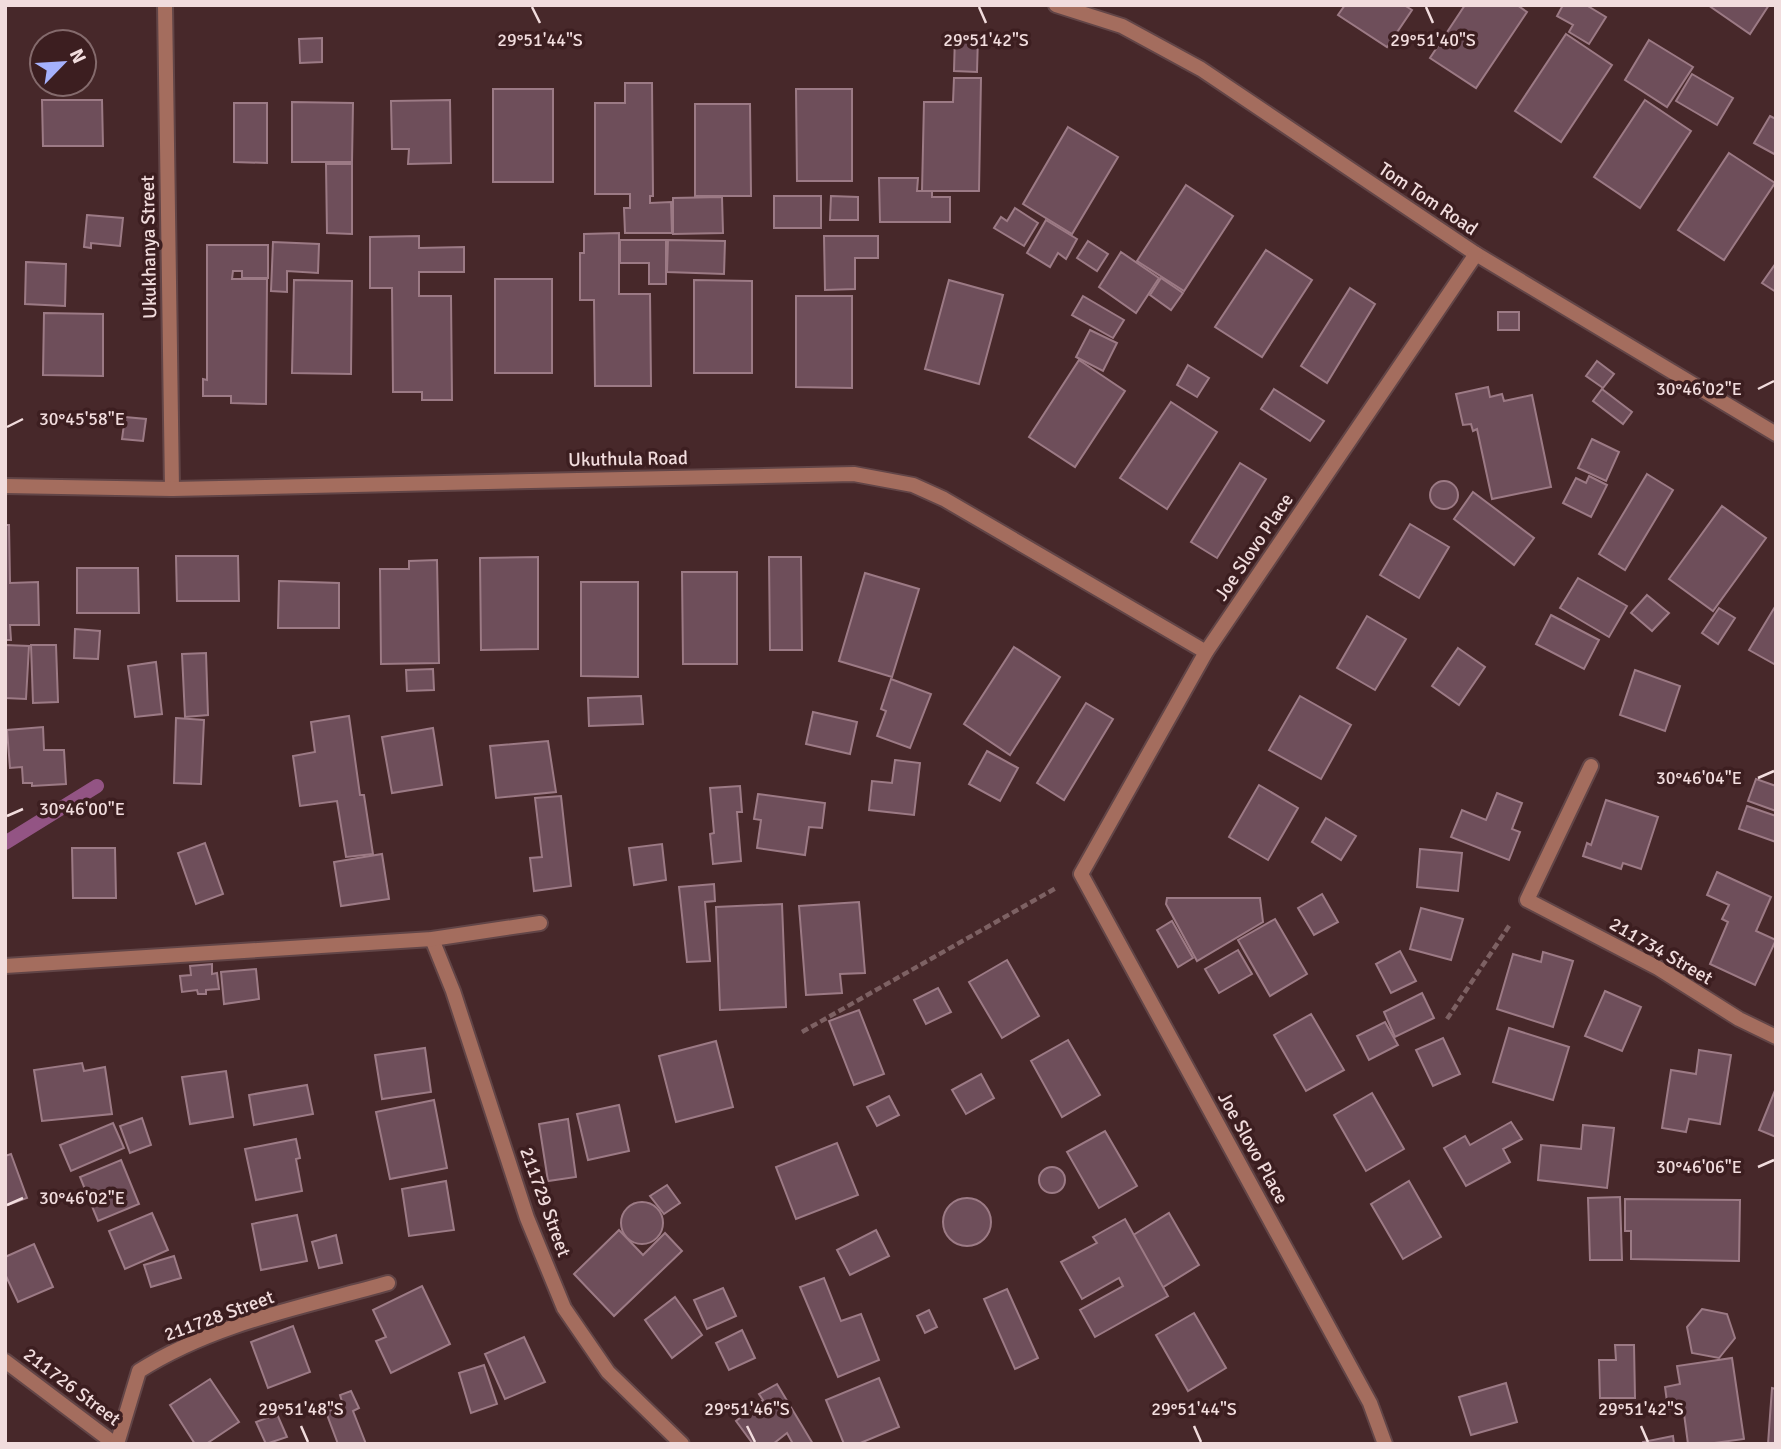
<svg xmlns="http://www.w3.org/2000/svg" width="1781" height="1449" font-family="Signika,sans-serif">
<style>
.lines{fill:none;stroke-linecap:round;stroke-linejoin:round}
.stream{stroke:#935484;stroke-width:14}
.building{fill:#6e4e5a;stroke:#9c7a85;stroke-width:2}
.street-casing{stroke:#624547;stroke-width:18}
.path{stroke:#7d6163;stroke-width:4.5;stroke-dasharray:7 3.5;stroke-linecap:butt}
.street{stroke:#a46d5e;stroke-width:14}
.ticks{fill:none;stroke:#f1dcdd;stroke-width:2.5}
.labels{text-anchor:middle;dominant-baseline:central;stroke-width:7;stroke-linejoin:round;paint-order:stroke}
.street-label{font-size:19px;fill:#f1dcdd;stroke:#3c1e20}
.ticks-label{font-size:18px;text-anchor:middle;fill:#f1dcdd;stroke:#3c1e20;stroke-width:7;stroke-linejoin:round;paint-order:stroke}
</style>
<rect width="100%" height="100%" fill="#47282a"/>
<g class="lines">
<!-- stream -->
<polyline class="stream" points="5,843 97,786"/>
</g>
<!-- building -->
<g class="building">
<polygon points="1345,5 1404,5 1412,10 1387,47 1338,15"/>
<polygon points="1465,5 1517,5 1527,12 1476,88 1430,58"/>
<polygon points="1563,5 1586,5 1606,17 1589,44 1569,32 1573,25 1557,16"/>
<polygon points="1708,5 1769,5 1750,34"/>
<polygon points="1566,34 1612,65 1561,142 1515,111"/>
<polygon points="955,35 978,36 977,72 954,71"/>
<polygon points="322,38 322,62 300,63 299,39"/>
<polygon points="1649,40 1693,67 1667,107 1625,80"/>
<polygon points="1692,74 1733,98 1717,125 1676,101"/>
<polygon points="954,78 981,78 979,191 922,191 924,102 953,102"/>
<polygon points="625,83 652,83 653,196 650,196 650,203 671,202 672,233 625,233 624,208 630,208 630,194 595,194 595,103 625,103"/>
<rect x="493" y="89" width="60" height="93"/>
<polygon points="796,89 852,89 852,181 797,181"/>
<polygon points="42,100 102,100 103,146 43,146"/>
<polygon points="450,100 451,163 408,164 409,149 392,149 391,101"/>
<polygon points="1645,100 1691,131 1640,208 1594,177"/>
<polygon points="292,102 353,103 352,162 292,162"/>
<polygon points="234,103 267,103 267,163 234,162"/>
<polygon points="695,104 750,104 751,196 695,196"/>
<polygon points="1770,116 1776,119 1776,155 1754,143"/>
<polygon points="1068,127 1118,157 1072,234 1023,204"/>
<polygon points="1729,153 1775,183 1724,260 1678,230"/>
<polygon points="326,164 352,164 352,234 327,233"/>
<polygon points="879,178 918,178 917,191 932,191 932,197 950,197 950,222 880,222"/>
<polygon points="1186,185 1233,216 1184,291 1137,261"/>
<rect x="774" y="196" width="47" height="32"/>
<polygon points="831,196 858,197 858,220 830,220"/>
<polygon points="722,197 723,233 673,234 673,198"/>
<polygon points="1015,208 1038,223 1024,246 994,228 1001,217 1007,221"/>
<polygon points="87,215 123,218 120,246 91,243 91,248 84,247"/>
<polygon points="1046,220 1077,239 1066,259 1058,253 1050,267 1027,253"/>
<polygon points="619,233 619,294 650,294 651,386 595,386 594,300 580,300 580,253 584,253 584,234"/>
<polygon points="419,236 419,248 464,247 464,272 419,272 419,296 451,296 452,400 422,400 422,392 393,392 392,288 370,288 370,237"/>
<polygon points="824,236 878,236 878,258 855,258 855,289 825,290"/>
<polygon points="620,240 666,240 666,284 649,284 649,263 620,263"/>
<polygon points="668,240 725,241 724,274 667,272"/>
<polygon points="1088,241 1108,254 1097,271 1077,258"/>
<polygon points="273,242 319,244 318,273 287,271 287,292 271,291"/>
<polygon points="207,245 268,245 268,278 242,278 242,271 233,271 232,279 267,279 266,404 231,403 231,396 203,396 203,379 207,380"/>
<polygon points="1266,250 1312,280 1262,357 1215,327"/>
<polygon points="1121,252 1159,278 1136,313 1099,287"/>
<polygon points="26,262 66,264 65,306 25,304"/>
<polygon points="1776,263 1776,292 1762,283"/>
<polygon points="1161,278 1183,293 1171,310 1150,295"/>
<rect x="495" y="279" width="57" height="94"/>
<polygon points="294,280 352,281 351,374 292,373"/>
<polygon points="694,280 752,281 752,373 694,373"/>
<polygon points="949,280 1003,295 979,384 925,369"/>
<polygon points="1350,288 1375,304 1327,383 1301,366"/>
<polygon points="796,296 852,296 852,388 796,387"/>
<polygon points="1083,296 1124,320 1113,338 1072,315"/>
<rect x="1498" y="312" width="21" height="18"/>
<polygon points="44,313 103,314 103,376 43,375"/>
<polygon points="1090,330 1117,343 1103,371 1076,357"/>
<polygon points="1079,360 1125,391 1075,467 1029,437"/>
<polygon points="1597,361 1614,374 1603,388 1586,376"/>
<polygon points="1188,365 1209,378 1197,397 1177,385"/>
<polygon points="1488,387 1490,397 1502,394 1504,401 1532,395 1551,487 1492,499 1477,429 1473,431 1471,424 1463,425 1456,394"/>
<polygon points="1274,389 1324,421 1310,441 1261,409"/>
<polygon points="1602,389 1632,412 1623,424 1593,401"/>
<polygon points="1171,402 1217,432 1167,509 1120,478"/>
<polygon points="125,417 146,419 143,441 122,439"/>
<polygon points="1592,439 1619,452 1606,481 1578,468"/>
<polygon points="1240,463 1266,479 1217,558 1191,542"/>
<polygon points="1647,474 1673,490 1625,570 1599,554"/>
<polygon points="1589,476 1607,485 1591,517 1563,503 1576,478 1586,483"/>
<circle cx="1444" cy="495" r="14"/>
<polygon points="1473,492 1534,538 1514,565 1454,519"/>
<polygon points="1722,506 1766,538 1713,611 1669,579"/>
<polygon points="1410,524 1449,547 1419,598 1380,575"/>
<polygon points="5,525 9,525 10,583 38,582 39,625 10,625 11,640 5,640"/>
<polygon points="176,556 238,556 239,601 177,601"/>
<polygon points="538,557 538,649 481,650 480,558"/>
<polygon points="769,557 801,557 802,650 770,650"/>
<polygon points="437,560 439,663 381,664 380,569 409,569 409,561"/>
<polygon points="77,568 138,568 139,613 77,613"/>
<polygon points="682,572 737,572 737,664 683,664"/>
<polygon points="865,573 919,589 892,677 839,661"/>
<polygon points="1578,578 1627,606 1609,637 1560,608"/>
<polygon points="279,581 339,583 339,628 278,628"/>
<polygon points="581,582 638,582 638,677 581,676"/>
<polygon points="1647,595 1669,613 1652,631 1631,613"/>
<polygon points="1776,605 1776,665 1749,650"/>
<polygon points="1719,608 1735,618 1718,644 1702,633"/>
<polygon points="1551,615 1599,640 1584,669 1536,644"/>
<polygon points="1367,616 1406,639 1375,690 1337,668"/>
<polygon points="75,629 100,631 98,659 74,658"/>
<polygon points="5,645 29,646 26,699 5,698"/>
<polygon points="31,645 56,645 58,702 33,703"/>
<polygon points="1014,647 1060,677 1010,755 964,724"/>
<polygon points="1458,648 1485,667 1459,705 1432,686"/>
<polygon points="206,653 208,715 185,717 182,654"/>
<polygon points="156,662 162,714 135,717 128,666"/>
<polygon points="433,669 434,690 407,691 406,670"/>
<polygon points="1635,670 1680,686 1665,731 1620,715"/>
<polygon points="891,679 931,694 910,748 877,736 886,711 881,709"/>
<polygon points="641,696 643,724 589,726 588,698"/>
<polygon points="1300,696 1351,725 1321,779 1269,750"/>
<polygon points="1086,703 1113,719 1064,800 1037,783"/>
<polygon points="813,712 857,722 850,754 806,744"/>
<polygon points="349,716 360,795 364,795 373,854 346,857 337,801 300,806 293,756 315,752 311,722"/>
<polygon points="176,718 204,720 201,784 174,783"/>
<polygon points="43,727 44,750 64,750 66,784 32,786 32,783 23,783 22,767 10,768 7,730"/>
<polygon points="433,728 442,785 392,793 382,737"/>
<polygon points="548,741 556,792 496,798 490,746"/>
<polygon points="987,751 1018,768 1000,801 969,784"/>
<polygon points="895,760 920,763 914,815 869,810 872,781 892,783"/>
<polygon points="1756,779 1776,786 1776,811 1748,801"/>
<polygon points="1259,785 1298,808 1268,860 1229,837"/>
<polygon points="740,786 742,812 737,812 741,861 713,864 710,834 714,833 710,788"/>
<polygon points="1497,793 1522,803 1512,829 1520,832 1509,860 1451,837 1462,810 1486,820"/>
<polygon points="758,794 825,803 822,828 809,827 805,855 757,848 761,820 754,819"/>
<polygon points="561,796 571,886 534,891 530,858 542,857 535,798"/>
<polygon points="1606,800 1658,817 1641,869 1623,863 1621,869 1583,856 1587,843 1591,845"/>
<polygon points="1747,806 1776,816 1776,842 1739,829"/>
<polygon points="1326,818 1356,836 1341,860 1312,842"/>
<polygon points="205,843 223,894 196,904 178,853"/>
<polygon points="662,844 666,880 634,885 629,848"/>
<polygon points="72,848 115,848 116,898 73,898"/>
<polygon points="1420,849 1462,853 1458,891 1417,887"/>
<polygon points="382,854 389,899 341,906 334,862"/>
<polygon points="1717,872 1771,897 1756,931 1776,940 1755,985 1710,964 1728,922 1722,919 1729,905 1707,895"/>
<polygon points="714,884 715,901 705,902 710,961 687,962 679,887"/>
<polygon points="1322,894 1338,922 1314,935 1298,908"/>
<polygon points="1167,898 1260,898 1263,922 1197,961 1166,904"/>
<polygon points="859,902 865,973 840,974 842,993 806,995 799,906"/>
<polygon points="782,904 786,1007 720,1010 716,907"/>
<polygon points="1421,908 1463,919 1451,960 1410,949"/>
<polygon points="1275,919 1307,974 1270,996 1238,940"/>
<polygon points="1172,921 1193,958 1178,967 1157,930"/>
<polygon points="1238,950 1252,974 1219,993 1205,969"/>
<polygon points="1400,951 1416,981 1391,993 1376,964"/>
<polygon points="1543,952 1573,961 1553,1027 1497,1009 1513,954 1541,962"/>
<polygon points="1007,960 1039,1016 1002,1038 969,982"/>
<polygon points="212,964 212,974 217,973 219,989 206,990 206,994 198,994 197,990 182,992 180,976 191,975 190,966"/>
<polygon points="256,969 259,999 224,1004 221,972"/>
<polygon points="938,988 951,1012 926,1024 914,1000"/>
<polygon points="1605,991 1641,1007 1622,1051 1585,1036"/>
<polygon points="1422,993 1434,1018 1395,1037 1384,1012"/>
<polygon points="859,1010 884,1074 854,1085 829,1021"/>
<polygon points="1311,1014 1344,1070 1306,1091 1274,1035"/>
<polygon points="1385,1022 1398,1045 1369,1060 1357,1036"/>
<polygon points="1509,1028 1569,1047 1553,1100 1493,1082"/>
<polygon points="1443,1038 1460,1074 1433,1086 1416,1050"/>
<polygon points="1068,1040 1100,1095 1062,1117 1031,1061"/>
<polygon points="716,1041 733,1107 676,1122 659,1056"/>
<polygon points="425,1048 431,1092 382,1099 375,1055"/>
<polygon points="1699,1050 1731,1055 1720,1124 1689,1119 1686,1132 1662,1128 1671,1070 1696,1074"/>
<polygon points="82,1063 84,1071 105,1067 112,1114 42,1121 34,1070"/>
<polygon points="226,1071 233,1117 190,1124 182,1077"/>
<polygon points="981,1074 994,1098 966,1114 952,1090"/>
<polygon points="307,1085 313,1114 254,1125 249,1095"/>
<polygon points="1776,1088 1776,1137 1759,1130"/>
<polygon points="1372,1093 1404,1149 1366,1171 1334,1115"/>
<polygon points="889,1096 899,1115 877,1126 867,1107"/>
<polygon points="434,1100 447,1168 390,1179 376,1112"/>
<polygon points="619,1105 629,1151 588,1160 577,1114"/>
<polygon points="142,1118 151,1145 130,1153 120,1126"/>
<polygon points="568,1119 576,1177 548,1181 539,1124"/>
<polygon points="1511,1122 1522,1139 1503,1149 1510,1162 1466,1186 1444,1148 1465,1136 1470,1145"/>
<polygon points="113,1123 124,1148 71,1171 60,1145"/>
<polygon points="1583,1125 1614,1128 1607,1188 1538,1180 1541,1145 1581,1149"/>
<polygon points="1105,1131 1137,1186 1099,1208 1067,1152"/>
<polygon points="296,1139 300,1158 296,1159 302,1191 256,1200 245,1149"/>
<polygon points="837,1143 858,1195 796,1219 776,1167"/>
<polygon points="11,1154 27,1198 5,1206 5,1156"/>
<polygon points="121,1160 139,1204 98,1221 80,1177"/>
<circle cx="1052" cy="1180" r="13"/>
<polygon points="446,1181 454,1230 409,1236 402,1189"/>
<polygon points="1409,1181 1441,1237 1403,1259 1371,1204"/>
<polygon points="667,1185 680,1203 664,1214 650,1196"/>
<polygon points="1620,1197 1622,1260 1590,1260 1588,1198"/>
<circle cx="967" cy="1222" r="24"/>
<polygon points="1625,1199 1740,1200 1739,1261 1631,1259 1631,1231 1625,1231"/>
<circle cx="642" cy="1223" r="21"/>
<polygon points="152,1213 168,1250 125,1269 109,1231"/>
<polygon points="1169,1213 1199,1265 1160,1289 1130,1237"/>
<polygon points="297,1215 307,1261 261,1270 252,1224"/>
<polygon points="1125,1219 1168,1296 1095,1337 1080,1310 1123,1286 1119,1278 1082,1299 1061,1262 1097,1243 1093,1237"/>
<polygon points="619,1230 643,1255 665,1233 682,1251 614,1316 574,1274"/>
<polygon points="876,1230 889,1256 850,1275 837,1250"/>
<polygon points="336,1235 342,1263 319,1268 312,1242"/>
<polygon points="34,1244 53,1287 18,1302 5,1274 5,1257"/>
<polygon points="174,1256 181,1278 151,1287 144,1265"/>
<polygon points="824,1278 841,1321 861,1314 879,1360 838,1377 800,1287"/>
<polygon points="422,1286 450,1344 391,1373 376,1341 386,1337 373,1310"/>
<polygon points="723,1288 736,1316 707,1329 694,1300"/>
<polygon points="1007,1289 1038,1358 1015,1369 984,1299"/>
<polygon points="675,1297 702,1335 672,1358 645,1320"/>
<polygon points="1702,1309 1727,1314 1735,1338 1719,1358 1692,1353 1687,1327"/>
<polygon points="929,1310 937,1327 925,1333 917,1316"/>
<polygon points="1194,1313 1226,1368 1188,1391 1156,1335"/>
<polygon points="293,1326 310,1372 268,1388 251,1342"/>
<polygon points="742,1330 755,1358 729,1370 716,1343"/>
<polygon points="524,1337 545,1382 505,1399 485,1354"/>
<polygon points="1615,1345 1634,1345 1635,1398 1600,1398 1599,1360 1616,1360"/>
<polygon points="1732,1358 1744,1439 1707,1444 1688,1444 1683,1406 1668,1409 1665,1387 1680,1384 1677,1366"/>
<polygon points="484,1365 497,1404 471,1413 459,1373"/>
<polygon points="879,1378 899,1427 858,1444 844,1444 826,1400"/>
<polygon points="210,1379 239,1422 206,1444 195,1444 170,1405"/>
<polygon points="1506,1383 1517,1422 1471,1435 1459,1397"/>
<polygon points="777,1384 813,1444 793,1444 787,1433 773,1444 753,1444 736,1421 763,1400 759,1394"/>
<polygon points="1772,1388 1776,1389 1776,1444 1768,1444"/>
<polygon points="351,1391 359,1408 353,1411 366,1444 338,1444 326,1412 343,1405 340,1395"/>
<polygon points="277,1414 287,1437 266,1444 256,1422"/>
<polygon points="1673,1436 1674,1444 1643,1444 1643,1442"/>
</g>
<g class="lines">
<!-- street casing -->
<g class="street-casing">
<g id="street">
<polyline points="165,5 172,489"/>
<polyline points="1056,5 1122,26 1201,69 1476,254 1776,434"/>
<polyline points="5,486 172,489 854,474 913,485 944,499 1206,652"/>
<polyline points="1591,766 1527,900 1658,968 1739,1019 1776,1037"/>
<polyline points="432,939 453,991 527,1218 564,1308 608,1372 682,1444"/>
<polyline points="5,966 432,939 540,923"/>
<polyline points="5,1361 115,1444"/>
<path d="M117,1444L139,1371C214,1323 303,1307 388,1283"/>
<polyline points="1385,1444 1370,1403 1081,874 1206,652 1476,254"/>
</g>
</g>
<!-- path -->
<g class="path">
<polyline points="1447,1019 1511,923"/>
<polyline points="802,1032 1056,888"/>
</g>
<!-- street -->
<use href="#street" class="street"/>
</g>
<!-- ticks -->
<path class="ticks" d="M532,7L540,23M979,7L986,23M1426,7L1433,23M1758,389L1774,381M7,427L23,419M1758,778L1774,771M7,816L23,809M1758,1167L1774,1160M7,1205L23,1198M301,1426L308,1442M747,1426L755,1442M1194,1426L1201,1442M1641,1426L1648,1442"/>
<g class="labels">
<!-- street labels -->
<g class="street-label">
<text transform="translate(1428 199) rotate(34)">Tom Tom Road</text>
<text transform="translate(149 247) rotate(-91)">Ukukhanya Street</text>
<text transform="translate(628 459) rotate(-1)">Ukuthula Road</text>
<text transform="translate(1254 547) rotate(-56)">Joe Slovo Place</text>
<text transform="translate(1661 951) rotate(30)">211734 Street</text>
<text transform="translate(1253 1148) rotate(61)">Joe Slovo Place</text>
<text transform="translate(545 1202) rotate(70)">211729 Street</text>
<text transform="translate(219 1316) rotate(-20)">211728 Street</text>
<text transform="translate(72 1387) rotate(37)">211726 Street</text>
</g>
</g>
<g class="ticks-label">
<text x="540" y="46">29°51'44"S</text>
<text x="986" y="46">29°51'42"S</text>
<text x="1433" y="46">29°51'40"S</text>
<text x="1699" y="395">30°46'02"E</text>
<text x="82" y="425">30°45'58"E</text>
<text x="1699" y="784">30°46'04"E</text>
<text x="82" y="815">30°46'00"E</text>
<text x="1699" y="1173">30°46'06"E</text>
<text x="82" y="1204">30°46'02"E</text>
<text x="301" y="1415">29°51'48"S</text>
<text x="747" y="1415">29°51'46"S</text>
<text x="1194" y="1415">29°51'44"S</text>
<text x="1641" y="1415">29°51'42"S</text>
</g>
<!-- border -->
<rect width="1781" height="1449" fill="none" stroke="#f1dcdd" stroke-width="14"/>
<!-- north arrow -->
<g transform="translate(63 63) rotate(65)"><circle r="33" fill="#3c1e20" stroke="#846a6c" stroke-width="2"/>
<path d="M0-5L12 26L0 18L-12 26Z" fill="#a5b1fc"/>
<text y="-10" font-size="19" font-weight="bold" text-anchor="middle" fill="#f1dcdd">N</text>
</g>
</svg>
